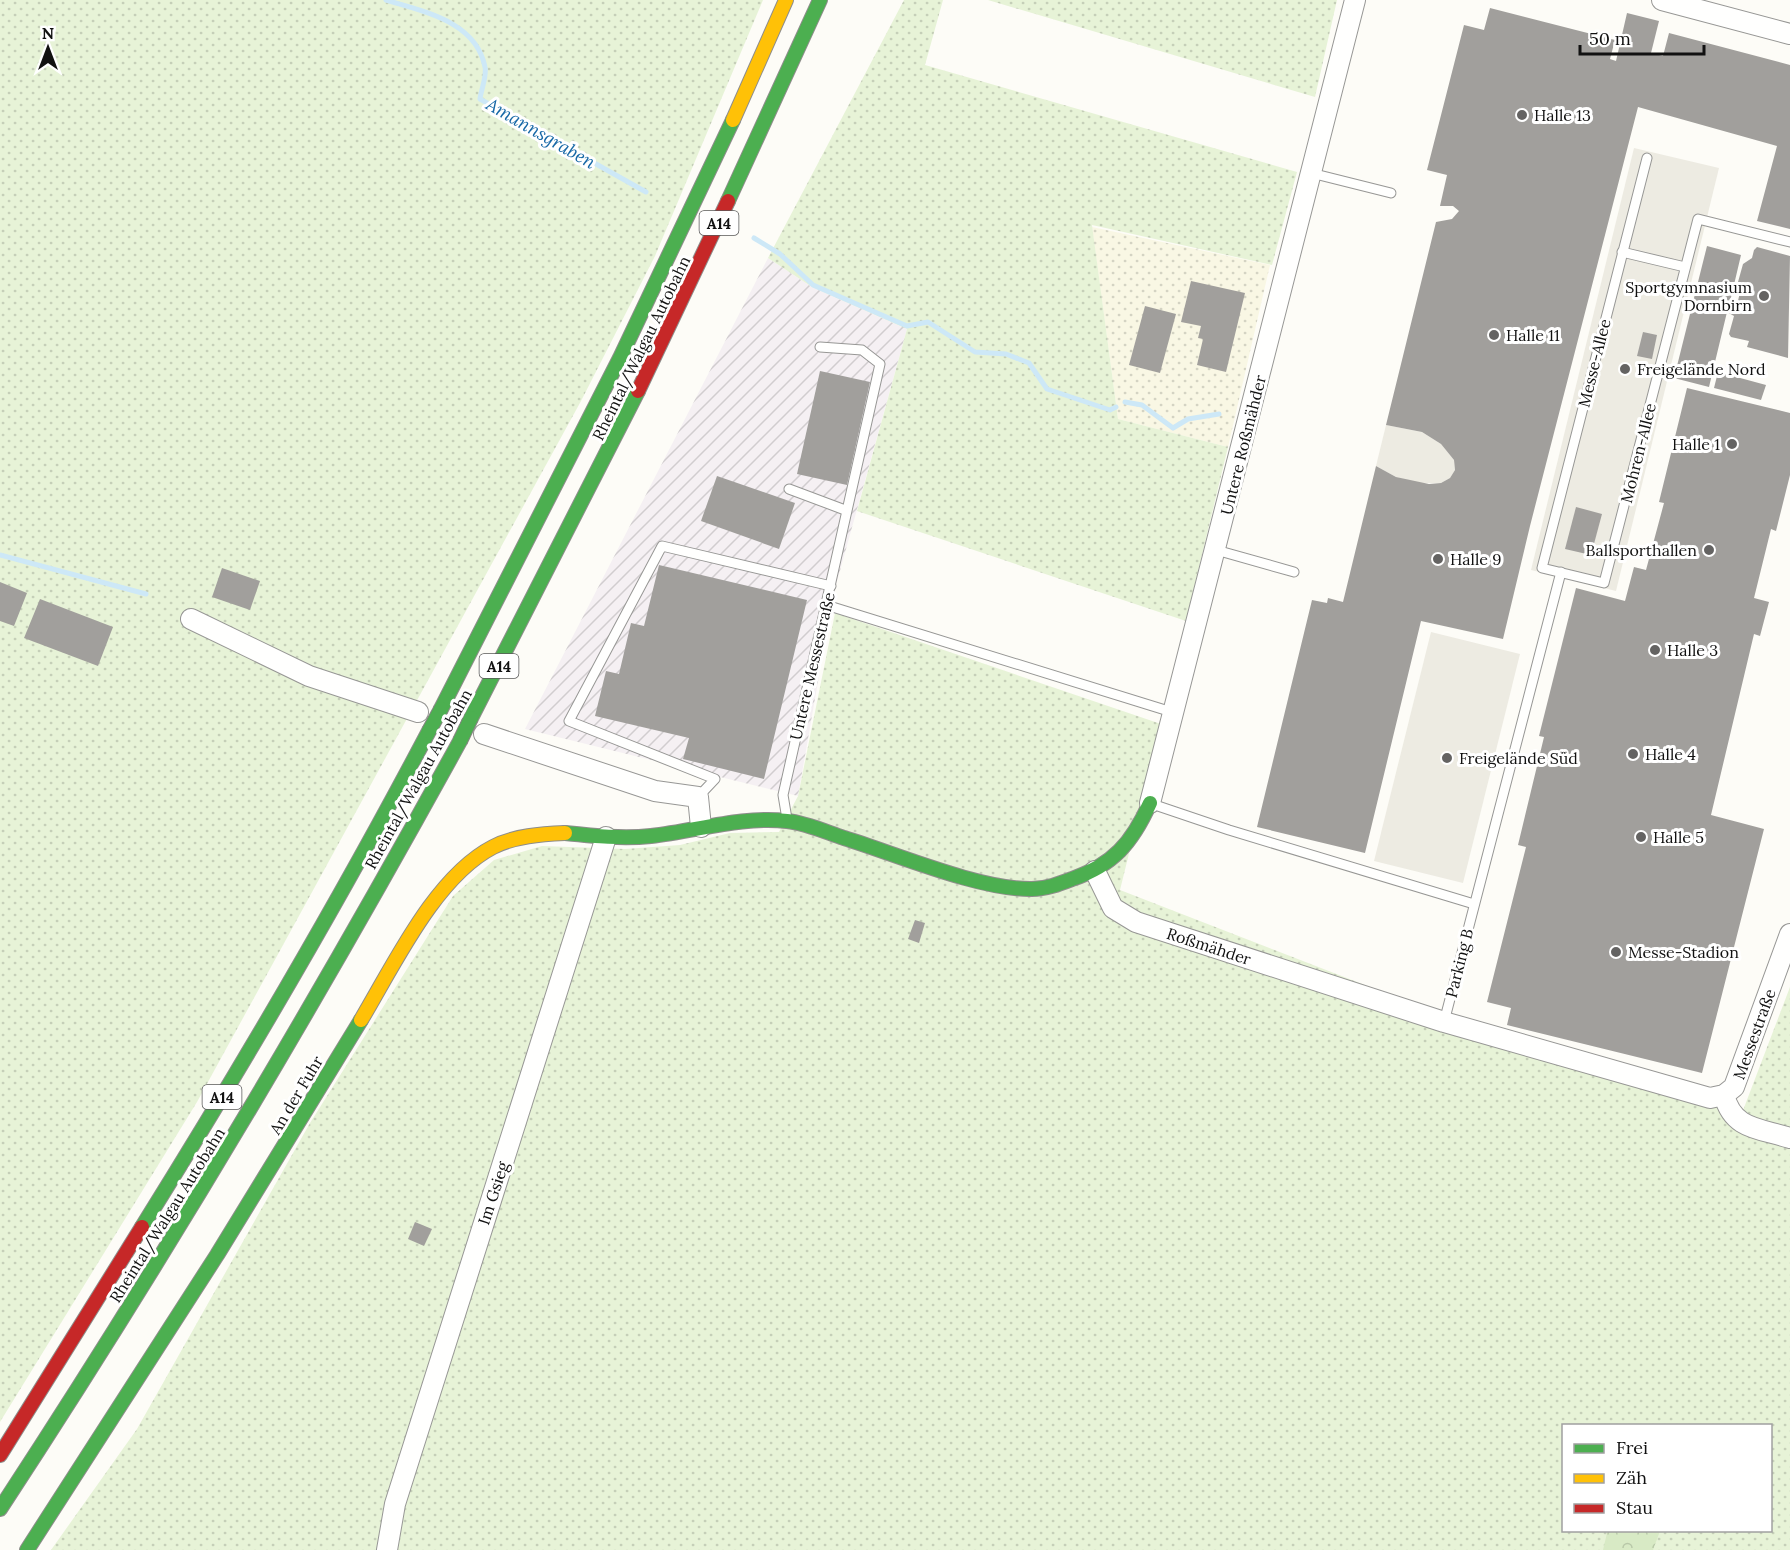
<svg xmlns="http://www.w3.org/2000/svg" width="1790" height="1550" font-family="Lora,serif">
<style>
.industrial{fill:url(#industrial-furrows)}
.farmland{fill:url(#farmland-dots)}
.grass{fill:url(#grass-dots);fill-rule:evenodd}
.forest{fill:url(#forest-crowns)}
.plaza{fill:#edebe2}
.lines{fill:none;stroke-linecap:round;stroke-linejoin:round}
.stream{stroke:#cde8f7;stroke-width:5}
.building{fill:#a19f9c}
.lane-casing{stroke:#979795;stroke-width:11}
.street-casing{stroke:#979795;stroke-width:22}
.fast-casing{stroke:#8e8d8b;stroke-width:16}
.slow-casing{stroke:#8e8d8b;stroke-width:16}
.jam-casing{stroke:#8e8d8b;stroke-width:16}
.lane{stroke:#fffffe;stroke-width:9}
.street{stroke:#fffffe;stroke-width:20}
.fast{stroke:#4caf50;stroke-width:14}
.slow{stroke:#ffc107;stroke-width:14}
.jam{stroke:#c62828;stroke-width:14}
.fast-bridge-casing{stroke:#858482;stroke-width:16;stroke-linecap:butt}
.fast-bridge{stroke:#4caf50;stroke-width:14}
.poi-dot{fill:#646362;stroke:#fff;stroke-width:2}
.labels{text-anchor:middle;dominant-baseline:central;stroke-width:6;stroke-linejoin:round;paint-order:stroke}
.shield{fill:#fff;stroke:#585858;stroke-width:1.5}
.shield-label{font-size:15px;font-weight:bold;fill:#111}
.poi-label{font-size:16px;fill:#111;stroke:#fff;text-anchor:start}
.street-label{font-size:16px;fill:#111;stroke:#fff}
.water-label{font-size:18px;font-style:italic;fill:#1768a6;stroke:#fff}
</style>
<defs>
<pattern id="industrial-furrows" width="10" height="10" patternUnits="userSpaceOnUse" patternTransform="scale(1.5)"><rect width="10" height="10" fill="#f5f0f3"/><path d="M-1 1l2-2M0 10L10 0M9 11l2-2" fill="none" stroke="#d1cdcf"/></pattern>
<pattern id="farmland-dots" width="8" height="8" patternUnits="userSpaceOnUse" patternTransform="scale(1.5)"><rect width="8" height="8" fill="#f9f7e4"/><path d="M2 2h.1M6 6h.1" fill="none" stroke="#d4d3c3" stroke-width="1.8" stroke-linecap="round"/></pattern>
<pattern id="grass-dots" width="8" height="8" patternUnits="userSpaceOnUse" patternTransform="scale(1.5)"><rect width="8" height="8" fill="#e7f3d7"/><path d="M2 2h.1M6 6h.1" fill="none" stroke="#c5cfb8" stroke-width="1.8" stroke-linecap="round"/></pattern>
<pattern id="forest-crowns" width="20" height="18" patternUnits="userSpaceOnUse" patternTransform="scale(1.5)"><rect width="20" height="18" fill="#d8eac5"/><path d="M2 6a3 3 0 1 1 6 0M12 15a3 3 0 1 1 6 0" fill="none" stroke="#b8c8a8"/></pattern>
</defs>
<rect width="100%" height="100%" fill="#fdfcf7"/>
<!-- industrial -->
<polygon class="industrial" points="768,258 812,287 907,329 833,596 798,796 525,729"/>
<!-- farmland -->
<polygon class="farmland" points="1092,227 1270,265 1228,447 1118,419"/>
<!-- grass -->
<g class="grass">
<polygon points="0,0 763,0 655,256 581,401 197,1102 0,1422"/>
<polygon points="904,0 943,0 925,65 1297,172 1272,265 1092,225 1118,419 1228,447 1186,621 857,511 907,329 812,287 768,258"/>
<polygon points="988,0 1337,0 1315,97"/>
<path d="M835,613L1161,724L1120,890L1432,1011L1742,1113L1790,987V1550H51L137,1429L310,1123L453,896L494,860L542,846L625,849L680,845L730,833L779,832L798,796ZM1564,1426H1770V1530H1564Z"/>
</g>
<!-- forest -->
<polygon class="forest" points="1605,1531 1660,1531 1653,1550 1603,1550 1607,1533"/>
<!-- plaza -->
<g class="plaza">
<polygon points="1634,148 1719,168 1616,591 1531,570"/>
<polygon points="1386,425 1422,432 1441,444 1454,460 1455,470 1450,478 1441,483 1418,483 1396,477 1376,466"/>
<polygon points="1431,632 1520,654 1463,883 1374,861"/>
</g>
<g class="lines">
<!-- stream -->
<g class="stream">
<path d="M386,0C424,12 476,21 485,67C487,76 481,90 480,99L646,192"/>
<polyline points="754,238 780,254 813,285 907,326 928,322 975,352 1006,354 1029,363 1047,389 1110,410 1116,407"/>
<polyline points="1125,402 1142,405 1173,428 1188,419 1219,414"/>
<polyline points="0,555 146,594"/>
</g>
</g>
<!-- building -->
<g class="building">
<polygon points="1490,8 1615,40 1610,59 1616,61 1627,13 1659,21 1651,53 1663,56 1669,33 1790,65 1790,229 1757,221 1777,146 1638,107 1530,526 1503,639 1421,621 1365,853 1257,827 1312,600 1327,603 1328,598 1343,602 1376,466 1396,477 1429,484 1441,483 1450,478 1455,470 1454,460 1441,444 1422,432 1386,425 1436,222 1452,219 1459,211 1453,206 1440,206 1447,175 1427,170 1464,25 1484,30"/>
<polygon points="1707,246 1741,255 1729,306 1733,307 1737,305 1741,288 1738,282 1743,264 1752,258 1754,250 1757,247 1790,256 1788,358 1747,347 1749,341 1731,337 1729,334 1734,316 1727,312 1709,387 1674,378"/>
<polygon points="1191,281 1245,293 1226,372 1197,365 1203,339 1198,338 1201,326 1181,322"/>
<polygon points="1145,306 1176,314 1160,373 1129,365"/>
<polygon points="1643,332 1657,335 1652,359 1637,356"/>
<polygon points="820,371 870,382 847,485 797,474"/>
<polygon points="1718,372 1766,385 1761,400 1714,388"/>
<polygon points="1687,388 1790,413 1790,475 1776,531 1771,529 1754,598 1769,602 1760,636 1754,634 1711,815 1764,829 1702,1073 1507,1025 1511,1008 1487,1002 1526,847 1518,845 1544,737 1539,736 1576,588 1625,601 1634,567 1646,570 1664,503 1659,502"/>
<polygon points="717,476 795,503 779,549 701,521"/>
<polygon points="1576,507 1602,514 1591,555 1565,549"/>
<polygon points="659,565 807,600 764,779 683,759 689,738 595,716 606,671 619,674 631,623 644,626"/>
<polygon points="222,568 260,581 250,610 212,597"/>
<polygon points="0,582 27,593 14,626 0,621"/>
<polygon points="40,599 113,627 98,666 24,638"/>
<polygon points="915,920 925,923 919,943 908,939"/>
<polygon points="415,1222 432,1229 424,1246 408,1239"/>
</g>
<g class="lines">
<!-- lane casing -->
<g class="lane-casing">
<g id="lane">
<polyline points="1647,158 1542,568 1604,583 1698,219 1790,242"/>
<polyline points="1311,173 1391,193"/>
<polyline points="1622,252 1685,267"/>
<polyline points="789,489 845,510"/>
<polyline points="1216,550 1294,572"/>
<polyline points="826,605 1175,713"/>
<polyline points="698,797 715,779 569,721 662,546 831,586"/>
<polyline points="1152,804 1229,830 1474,904"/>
<polyline points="787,819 783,795 880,364 862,350 820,347"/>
<polyline points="1444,1022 1561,572"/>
</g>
</g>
<!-- street casing -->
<g class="street-casing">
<g id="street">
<polyline points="1662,0 1790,34"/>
<polyline points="191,619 309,676 418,712"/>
<polyline points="484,734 655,791 698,797 701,827"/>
<polyline points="1150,803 1355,0"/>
<polyline points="1095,871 1113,908 1136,922 1444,1022 1710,1098 1724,1095 1734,1087 1790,934"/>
<path d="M1724,1095C1733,1130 1759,1128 1790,1138"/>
<polyline points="387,1550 395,1504 606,837"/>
</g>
</g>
<!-- fast casing -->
<g class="fast-casing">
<g id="fast">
<polyline points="728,201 820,0"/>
<polyline points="441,709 620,358 733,120"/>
<polyline points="471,718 638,391"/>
<path d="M565,833C594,836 623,839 651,836C697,831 741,816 787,821C806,823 826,832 844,838C896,854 980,890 1032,889C1046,889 1059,884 1072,879C1113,865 1132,843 1150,803"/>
<path d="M142,1227C243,1065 340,900 429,731"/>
<path d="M0,1509C164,1259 316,1003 460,741"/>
<polyline points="27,1550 217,1255 361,1020"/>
</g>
</g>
<!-- slow casing -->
<g class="slow-casing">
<g id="slow">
<polyline points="733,120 786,0"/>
<path d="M361,1020C394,965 435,877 493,847C514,836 542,834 565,833"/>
</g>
</g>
<!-- jam casing -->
<g class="jam-casing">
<g id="jam">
<polyline points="638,391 728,201"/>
<polyline points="0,1455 142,1227"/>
</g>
</g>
<!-- lane -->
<use href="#lane" class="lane"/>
<!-- street -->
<use href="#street" class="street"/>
<!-- fast -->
<use href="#fast" class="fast"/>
<!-- slow -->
<use href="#slow" class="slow"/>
<!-- jam -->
<use href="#jam" class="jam"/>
<!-- fast-bridge casing -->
<g class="fast-bridge-casing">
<g id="fast-bridge">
<polyline points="429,731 441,709"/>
<polyline points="460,741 471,718"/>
</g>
</g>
<!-- fast-bridge -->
<use href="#fast-bridge" class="fast-bridge"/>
</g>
<!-- markers -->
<g class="poi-dot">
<circle cx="1522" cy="115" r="6"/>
<circle cx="1764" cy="296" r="6"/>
<circle cx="1494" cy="335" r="6"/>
<circle cx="1625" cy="369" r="6"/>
<circle cx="1732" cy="444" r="6"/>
<circle cx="1709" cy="550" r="6"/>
<circle cx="1438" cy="559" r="6"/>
<circle cx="1655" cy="650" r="6"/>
<circle cx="1633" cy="754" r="6"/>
<circle cx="1447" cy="758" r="6"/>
<circle cx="1641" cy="837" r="6"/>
<circle cx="1616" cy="952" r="6"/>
</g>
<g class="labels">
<!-- shield labels -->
<g class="shield">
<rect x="699.5" y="211" width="39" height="24" rx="4.5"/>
<rect x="479.5" y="654" width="39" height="24" rx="4.5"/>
<rect x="202.5" y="1085" width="39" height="24" rx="4.5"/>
</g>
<g class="shield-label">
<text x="719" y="223">A14</text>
<text x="499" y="666">A14</text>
<text x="222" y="1097">A14</text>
</g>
<!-- poi labels -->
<g class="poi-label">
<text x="1534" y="115">Halle 13</text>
<text x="1752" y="287" text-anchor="end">Sportgymnasium<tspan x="1752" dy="18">Dornbirn</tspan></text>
<text x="1506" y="335">Halle 11</text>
<text x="1637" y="369">Freigelände Nord</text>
<text x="1720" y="444" text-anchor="end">Halle 1</text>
<text x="1697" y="550" text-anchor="end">Ballsporthallen</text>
<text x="1450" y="559">Halle 9</text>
<text x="1667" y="650">Halle 3</text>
<text x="1645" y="754">Halle 4</text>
<text x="1459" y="758">Freigelände Süd</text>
<text x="1653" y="837">Halle 5</text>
<text x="1628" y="952">Messe-Stadion</text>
</g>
<!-- street labels -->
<g class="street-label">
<text transform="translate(641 348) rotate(-64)">Rheintal/Walgau Autobahn</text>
<text transform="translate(1594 363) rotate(-76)">Messe-Allee</text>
<text transform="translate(1243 445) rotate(-76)">Untere Roßmähder</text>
<text transform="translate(1638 453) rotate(-76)">Mohren-Allee</text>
<text transform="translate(812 666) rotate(-77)">Untere Messestraße</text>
<text transform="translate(418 779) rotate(-61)">Rheintal/Walgau Autobahn</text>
<text transform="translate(1209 946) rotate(18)">Roßmähder</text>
<text transform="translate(1459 963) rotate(-76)">Parking B</text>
<text transform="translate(1754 1034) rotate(-70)">Messestraße</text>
<text transform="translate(296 1095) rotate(-59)">An der Fuhr</text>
<text transform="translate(493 1193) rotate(-72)">Im Gsieg</text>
<text transform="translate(167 1215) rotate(-58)">Rheintal/Walgau Autobahn</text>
</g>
<!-- water labels -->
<g class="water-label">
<text transform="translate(541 133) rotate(30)">Amannsgraben</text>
</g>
</g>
<!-- legend -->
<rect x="1562" y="1424" width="210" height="108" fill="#ffffff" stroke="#a0a0a0" stroke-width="1.5"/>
<rect x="1574" y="1444" width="30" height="9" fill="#4caf50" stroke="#a0a0a0" stroke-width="1.5"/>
<text x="1616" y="1454" font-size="18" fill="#111111">Frei</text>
<rect x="1574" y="1474" width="30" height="9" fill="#ffc107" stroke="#a0a0a0" stroke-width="1.5"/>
<text x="1616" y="1484" font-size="18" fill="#111111">Zäh</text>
<rect x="1574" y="1504" width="30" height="9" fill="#c62828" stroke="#a0a0a0" stroke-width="1.5"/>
<text x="1616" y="1514" font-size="18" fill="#111111">Stau</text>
<!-- north arrow -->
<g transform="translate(48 48)" stroke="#ffffff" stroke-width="4.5" paint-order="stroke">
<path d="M0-4.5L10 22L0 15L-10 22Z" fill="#111111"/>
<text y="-9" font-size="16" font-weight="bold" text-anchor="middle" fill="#111111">N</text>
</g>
<!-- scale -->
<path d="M1580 45v9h124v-9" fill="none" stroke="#111111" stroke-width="3"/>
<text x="1589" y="45" font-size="18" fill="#111111" stroke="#ffffff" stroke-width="4.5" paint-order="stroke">50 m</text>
</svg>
